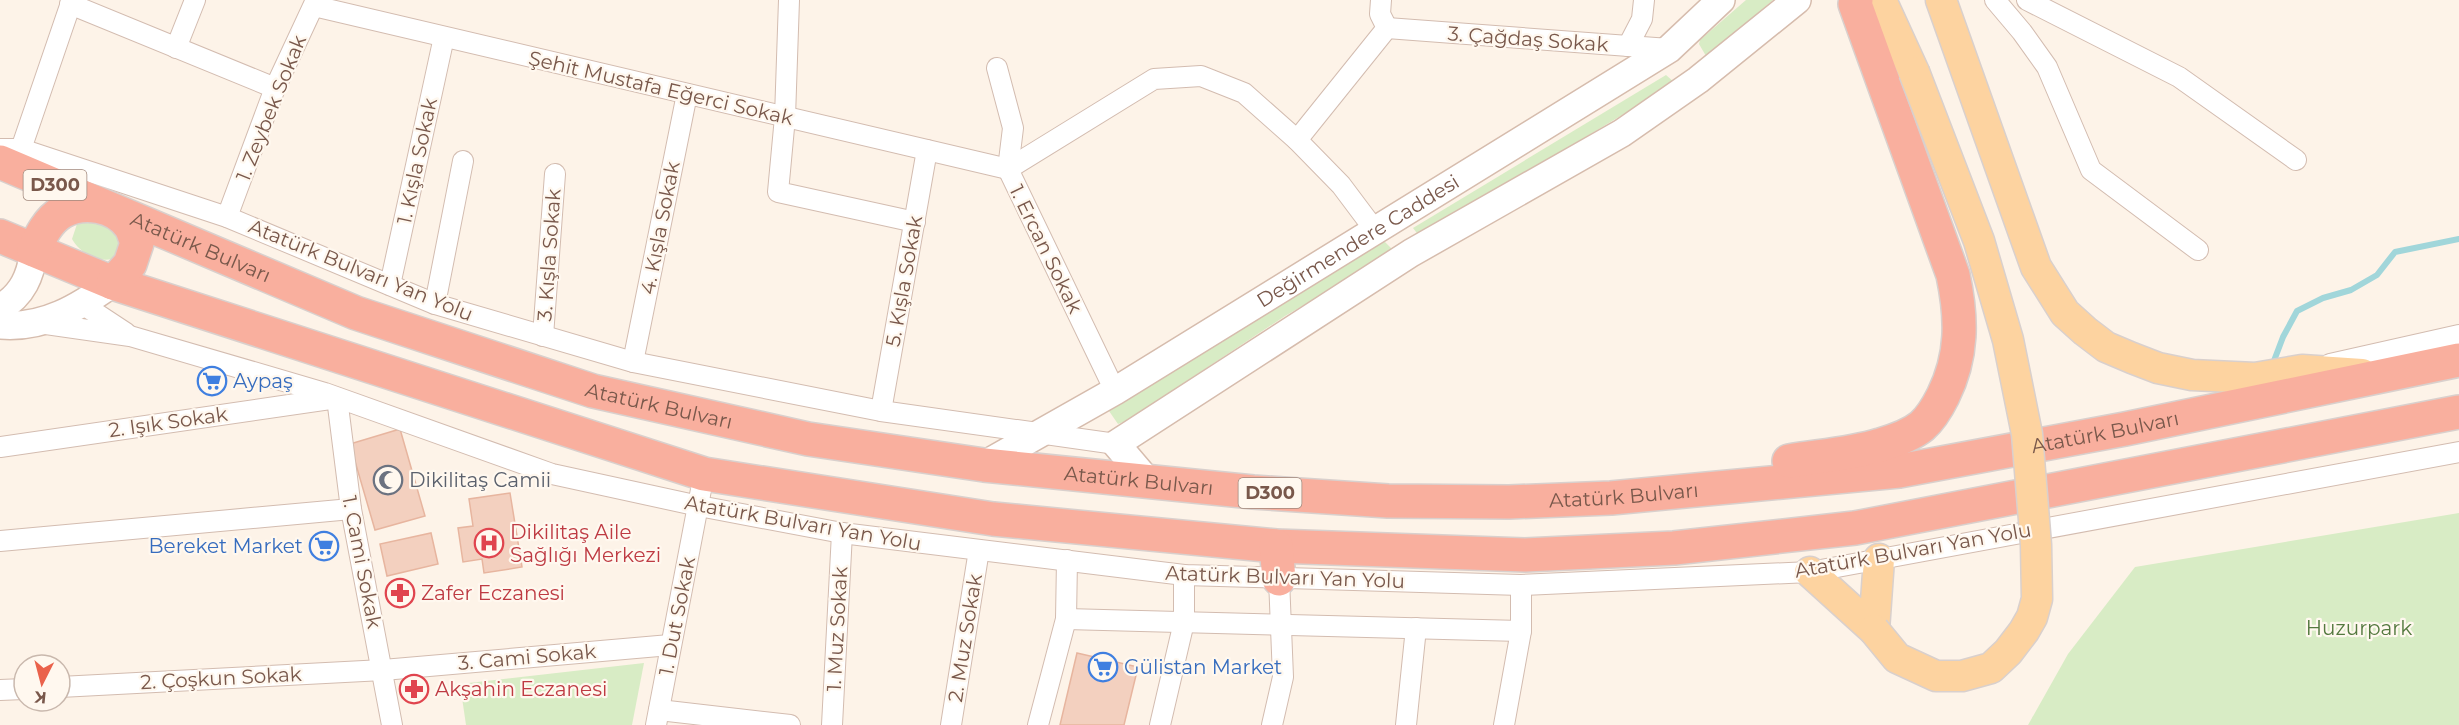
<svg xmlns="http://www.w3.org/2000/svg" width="2459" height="725" font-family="Montserrat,sans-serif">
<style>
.green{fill:#d8ecc5}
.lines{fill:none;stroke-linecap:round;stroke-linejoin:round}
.stream{stroke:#a1d6da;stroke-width:6}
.building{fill:#f3d0bf;stroke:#e7b59f;stroke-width:1.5}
.street-casing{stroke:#d3bcb0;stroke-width:22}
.secondary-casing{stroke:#d6bcad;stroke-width:30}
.primary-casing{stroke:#d9d0cd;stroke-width:33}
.highway-casing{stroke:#d9d0cd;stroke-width:36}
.street{stroke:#fff;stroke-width:20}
.secondary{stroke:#fff;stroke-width:27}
.primary{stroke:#fdd3a0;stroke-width:30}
.highway{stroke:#f9af9e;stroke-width:33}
.primary-bridge-casing{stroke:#d9d0cd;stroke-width:33;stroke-linecap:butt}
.primary-bridge{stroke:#fdd3a0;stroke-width:30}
.labels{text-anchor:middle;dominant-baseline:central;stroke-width:4.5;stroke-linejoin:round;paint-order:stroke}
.shield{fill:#fff8ef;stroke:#a1887c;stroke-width:1.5}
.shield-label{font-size:18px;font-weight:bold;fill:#79584b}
.street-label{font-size:20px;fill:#79584b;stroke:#fff8ef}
.shop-label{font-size:20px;fill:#366cbe;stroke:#fff8ef;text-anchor:start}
.worship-label{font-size:20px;fill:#5b616d;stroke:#fff8ef;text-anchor:start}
.health-label{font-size:20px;fill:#be3a42;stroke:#fff8ef;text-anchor:start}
.park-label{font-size:20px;fill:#54793f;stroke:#fff8ef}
</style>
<rect width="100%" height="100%" fill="#fdf3e8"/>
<!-- green -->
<g class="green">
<polygon points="1746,0 1773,0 1710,55 1706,56 1699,44 1700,40"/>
<polygon points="1666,75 1675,83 1420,237 1413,228"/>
<path d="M92,218L118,229L125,240L117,257C102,265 80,254 72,239L77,224Z"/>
<polygon points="1384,241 1395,252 1285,316 1128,420 1118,424 1109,411 1113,405"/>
<polygon points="2459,513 2459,725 2028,725 2068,654 2135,567"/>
<polygon points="644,663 632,725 466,725 460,684"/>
</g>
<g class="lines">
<!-- stream -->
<polyline class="stream" points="2272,366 2283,337 2297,311 2323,298 2351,290 2377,275 2395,252 2459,239"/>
</g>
<!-- building -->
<g class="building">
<polygon points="400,429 425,516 375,530 350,444"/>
<polygon points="510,493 522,567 484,573 482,559 463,562 458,528 473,526 469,499"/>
<polygon points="431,533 438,564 387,576 380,544"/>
<polygon points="1077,653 1138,667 1124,725 1060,725"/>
</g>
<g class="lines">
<!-- street casing -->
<g class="street-casing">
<g id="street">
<polyline points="789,0 785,117 778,192 915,222"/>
<polyline points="1381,0 1380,14 1387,28"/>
<polyline points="1995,0 2022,32 2047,67 2091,170 2198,250"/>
<polyline points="2027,0 2179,77 2296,160"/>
<polyline points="70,4 275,88"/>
<polyline points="314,6 1008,169 1154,79 1201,76 1244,93 1297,140 1341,185 1374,229"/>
<polyline points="1387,28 1669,49"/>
<polyline points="1628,46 1642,19 1644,0"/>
<polyline points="176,48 195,0"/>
<polyline points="997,68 1013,128 1008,169 1115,391"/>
<polyline points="1297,140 1387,28"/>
<polyline points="0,149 21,149 227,217 435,304 633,362 881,411 1116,444"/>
<polyline points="21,149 72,0"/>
<polyline points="227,217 275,88 316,0"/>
<polyline points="390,285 444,37"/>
<polyline points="82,304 126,333"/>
<polyline points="435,304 463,161"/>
<polyline points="39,323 130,336 325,393 552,474 699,506 842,533 1184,575 1521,585 1810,572 2459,452"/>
<polyline points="543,336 555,174"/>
<polyline points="633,362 687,94"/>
<polyline points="2330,364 2459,335"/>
<polyline points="881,411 927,150"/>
<polyline points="0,447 337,398 351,509 392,725"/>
<polyline points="0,541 351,509"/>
<polyline points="1066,619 1521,631"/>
<polyline points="60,687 383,670 670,645"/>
<polyline points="0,690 24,689"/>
<polyline points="659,710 790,725"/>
<polyline points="656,725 704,474"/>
<polyline points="832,725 842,533"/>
<polyline points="951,725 979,550"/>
<polyline points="1038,725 1066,619 1067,560"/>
<polyline points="1160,725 1184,622 1184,575"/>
<polyline points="1272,725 1283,677 1279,579"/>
<polyline points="1406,725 1416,628"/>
<polyline points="1504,725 1521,631 1521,585"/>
</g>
</g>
<!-- secondary casing -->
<g class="secondary-casing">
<g id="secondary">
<path d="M0,308C23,295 31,275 34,250"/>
<path d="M0,325C44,329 79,307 113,283"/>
<path id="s1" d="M984,465L1115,391L1669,49L1721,0"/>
<polyline points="1150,484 1116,444 1411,253 1622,133 1698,80 1797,0"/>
</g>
</g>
<!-- primary casing -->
<g class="primary-casing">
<g id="primary">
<polyline points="1881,0 1914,72"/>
<polyline points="1941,0 2036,267 2065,313 2085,331 2106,347 2132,358 2158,368 2192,375 2255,378 2302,370 2362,374"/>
<polyline points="1810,572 1874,630 1879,559"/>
</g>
</g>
<!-- highway casing -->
<g class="highway-casing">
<g id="highway">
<path id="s2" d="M0,162L356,313L593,391L808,439L984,465L1253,492L1388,501L1509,502L1611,498L1899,471L2125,429L2459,360"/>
<polyline points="0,236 113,283 704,474 993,519 1276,546 1525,555 1674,548 1855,528 2459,412"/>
<path d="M34,250C40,237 48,220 62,212C84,200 115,205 130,226C133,230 135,238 137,243L130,264L113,283"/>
<path d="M1789,461C1819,456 1851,454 1880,445C1894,441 1911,435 1922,426C1931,418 1938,406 1943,396C1963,356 1962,318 1953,275L1855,4L1856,0"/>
<polyline points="1276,546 1279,579"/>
</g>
</g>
<!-- street -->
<use href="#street" class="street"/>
<!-- secondary -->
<use href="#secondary" class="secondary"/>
<!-- primary -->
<use href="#primary" class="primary"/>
<!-- highway -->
<use href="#highway" class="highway"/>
<!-- primary-bridge casing -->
<g class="primary-bridge-casing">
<polyline id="primary-bridge" points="1874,630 1897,658 1936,676 1962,676 1991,668 2008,652 2024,631 2032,617 2037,599 2036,545 2027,434 2008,340 1979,241 1914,72"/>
</g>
<!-- primary-bridge -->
<use href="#primary-bridge" class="primary-bridge"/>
</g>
<!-- icons -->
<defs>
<g id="supermarket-ring" transform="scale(1.5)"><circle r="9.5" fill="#fff8ef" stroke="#3f7fe0" stroke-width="1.5"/><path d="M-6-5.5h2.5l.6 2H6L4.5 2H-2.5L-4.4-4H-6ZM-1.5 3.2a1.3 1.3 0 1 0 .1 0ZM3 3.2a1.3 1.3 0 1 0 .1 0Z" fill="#3f7fe0"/></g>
<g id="mosque-ring" transform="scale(1.5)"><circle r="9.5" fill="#fff8ef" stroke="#6b7280" stroke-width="1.5"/><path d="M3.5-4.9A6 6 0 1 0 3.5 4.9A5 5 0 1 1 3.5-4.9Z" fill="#6b7280"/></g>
<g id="hospital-ring" transform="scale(1.5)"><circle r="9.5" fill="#fff8ef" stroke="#e0444e" stroke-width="1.5"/><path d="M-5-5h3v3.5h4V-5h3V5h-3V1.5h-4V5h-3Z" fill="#e0444e"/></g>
<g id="pharmacy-ring" transform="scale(1.5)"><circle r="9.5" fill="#fff8ef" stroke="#e0444e" stroke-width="1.5"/><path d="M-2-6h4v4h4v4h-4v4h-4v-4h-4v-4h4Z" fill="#e0444e"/></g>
</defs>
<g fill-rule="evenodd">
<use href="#supermarket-ring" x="212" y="381"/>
<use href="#mosque-ring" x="388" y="480"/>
<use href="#hospital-ring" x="489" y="543"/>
<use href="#supermarket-ring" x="324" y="546"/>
<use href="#pharmacy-ring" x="400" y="593"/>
<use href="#supermarket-ring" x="1103" y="667"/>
<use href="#pharmacy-ring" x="414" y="689"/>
</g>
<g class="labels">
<!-- shield labels -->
<g class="shield">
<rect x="23.5" y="170" width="63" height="30" rx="4.5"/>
<rect x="1238.5" y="478" width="63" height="30" rx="4.5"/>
</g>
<g class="shield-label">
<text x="55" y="185">D300</text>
<text x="1270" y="493">D300</text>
</g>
<!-- street labels -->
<g class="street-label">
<text transform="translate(1528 39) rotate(4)">3. Çağdaş Sokak</text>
<text transform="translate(661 88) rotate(13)">Şehit Mustafa Eğerci Sokak</text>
<text transform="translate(271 108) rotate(-68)">1. Zeybek Sokak</text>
<text transform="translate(417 161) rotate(-78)">1. Kışla Sokak</text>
<text transform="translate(660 228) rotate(-79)">4. Kışla Sokak</text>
<text stroke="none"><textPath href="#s1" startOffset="436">Değirmendere Caddesi</textPath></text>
<text stroke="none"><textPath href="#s2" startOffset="218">Atatürk Bulvarı</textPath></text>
<text transform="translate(1046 249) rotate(64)">1. Ercan Sokak</text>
<text transform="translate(549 255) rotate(-86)">3. Kışla Sokak</text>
<text transform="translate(361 270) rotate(22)">Atatürk Bulvarı Yan Yolu</text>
<text transform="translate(904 281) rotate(-80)">5. Kışla Sokak</text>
<text stroke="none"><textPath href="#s2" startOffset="704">Atatürk Bulvarı</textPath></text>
<text transform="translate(168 422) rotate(-8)">2. Işık Sokak</text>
<text stroke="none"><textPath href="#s2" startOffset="2162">Atatürk Bulvarı</textPath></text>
<text stroke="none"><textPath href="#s2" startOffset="1190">Atatürk Bulvarı</textPath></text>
<text stroke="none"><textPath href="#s2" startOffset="1676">Atatürk Bulvarı</textPath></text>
<text transform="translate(803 523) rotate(10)">Atatürk Bulvarı Yan Yolu</text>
<text transform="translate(1913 550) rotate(-10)">Atatürk Bulvarı Yan Yolu</text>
<text transform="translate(362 562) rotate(79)">1. Cami Sokak</text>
<text transform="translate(1285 577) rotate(2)">Atatürk Bulvarı Yan Yolu</text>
<text transform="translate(677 616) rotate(-79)">1. Dut Sokak</text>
<text transform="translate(837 629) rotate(-87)">1. Muz Sokak</text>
<text transform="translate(965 638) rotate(-81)">2. Muz Sokak</text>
<text transform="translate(527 657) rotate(-5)">3. Cami Sokak</text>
<text transform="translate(221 678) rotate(-3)">2. Çoşkun Sokak</text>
</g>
<!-- shop labels -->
<g class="shop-label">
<text x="233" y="381">Aypaş</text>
<text x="303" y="546" text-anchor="end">Bereket Market</text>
<text x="1124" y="667">Gülistan Market</text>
</g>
<!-- worship labels -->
<g class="worship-label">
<text x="409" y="480">Dikilitaş Camii</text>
</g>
<!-- health labels -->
<g class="health-label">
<text x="510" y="532">Dikilitaş Aile<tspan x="510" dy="23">Sağlığı Merkezi</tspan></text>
<text x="421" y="593">Zafer Eczanesi</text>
<text x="435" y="689">Akşahin Eczanesi</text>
</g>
<!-- park labels -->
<g class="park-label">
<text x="2359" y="628">Huzurpark</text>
</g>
</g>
<!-- north arrow -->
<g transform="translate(42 683) rotate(186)"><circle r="28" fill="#fff8ef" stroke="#c9b8ad" stroke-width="1.5"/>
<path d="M0-4.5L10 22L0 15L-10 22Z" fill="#ea624b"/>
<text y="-9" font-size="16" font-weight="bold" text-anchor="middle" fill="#79584b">K</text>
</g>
</svg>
